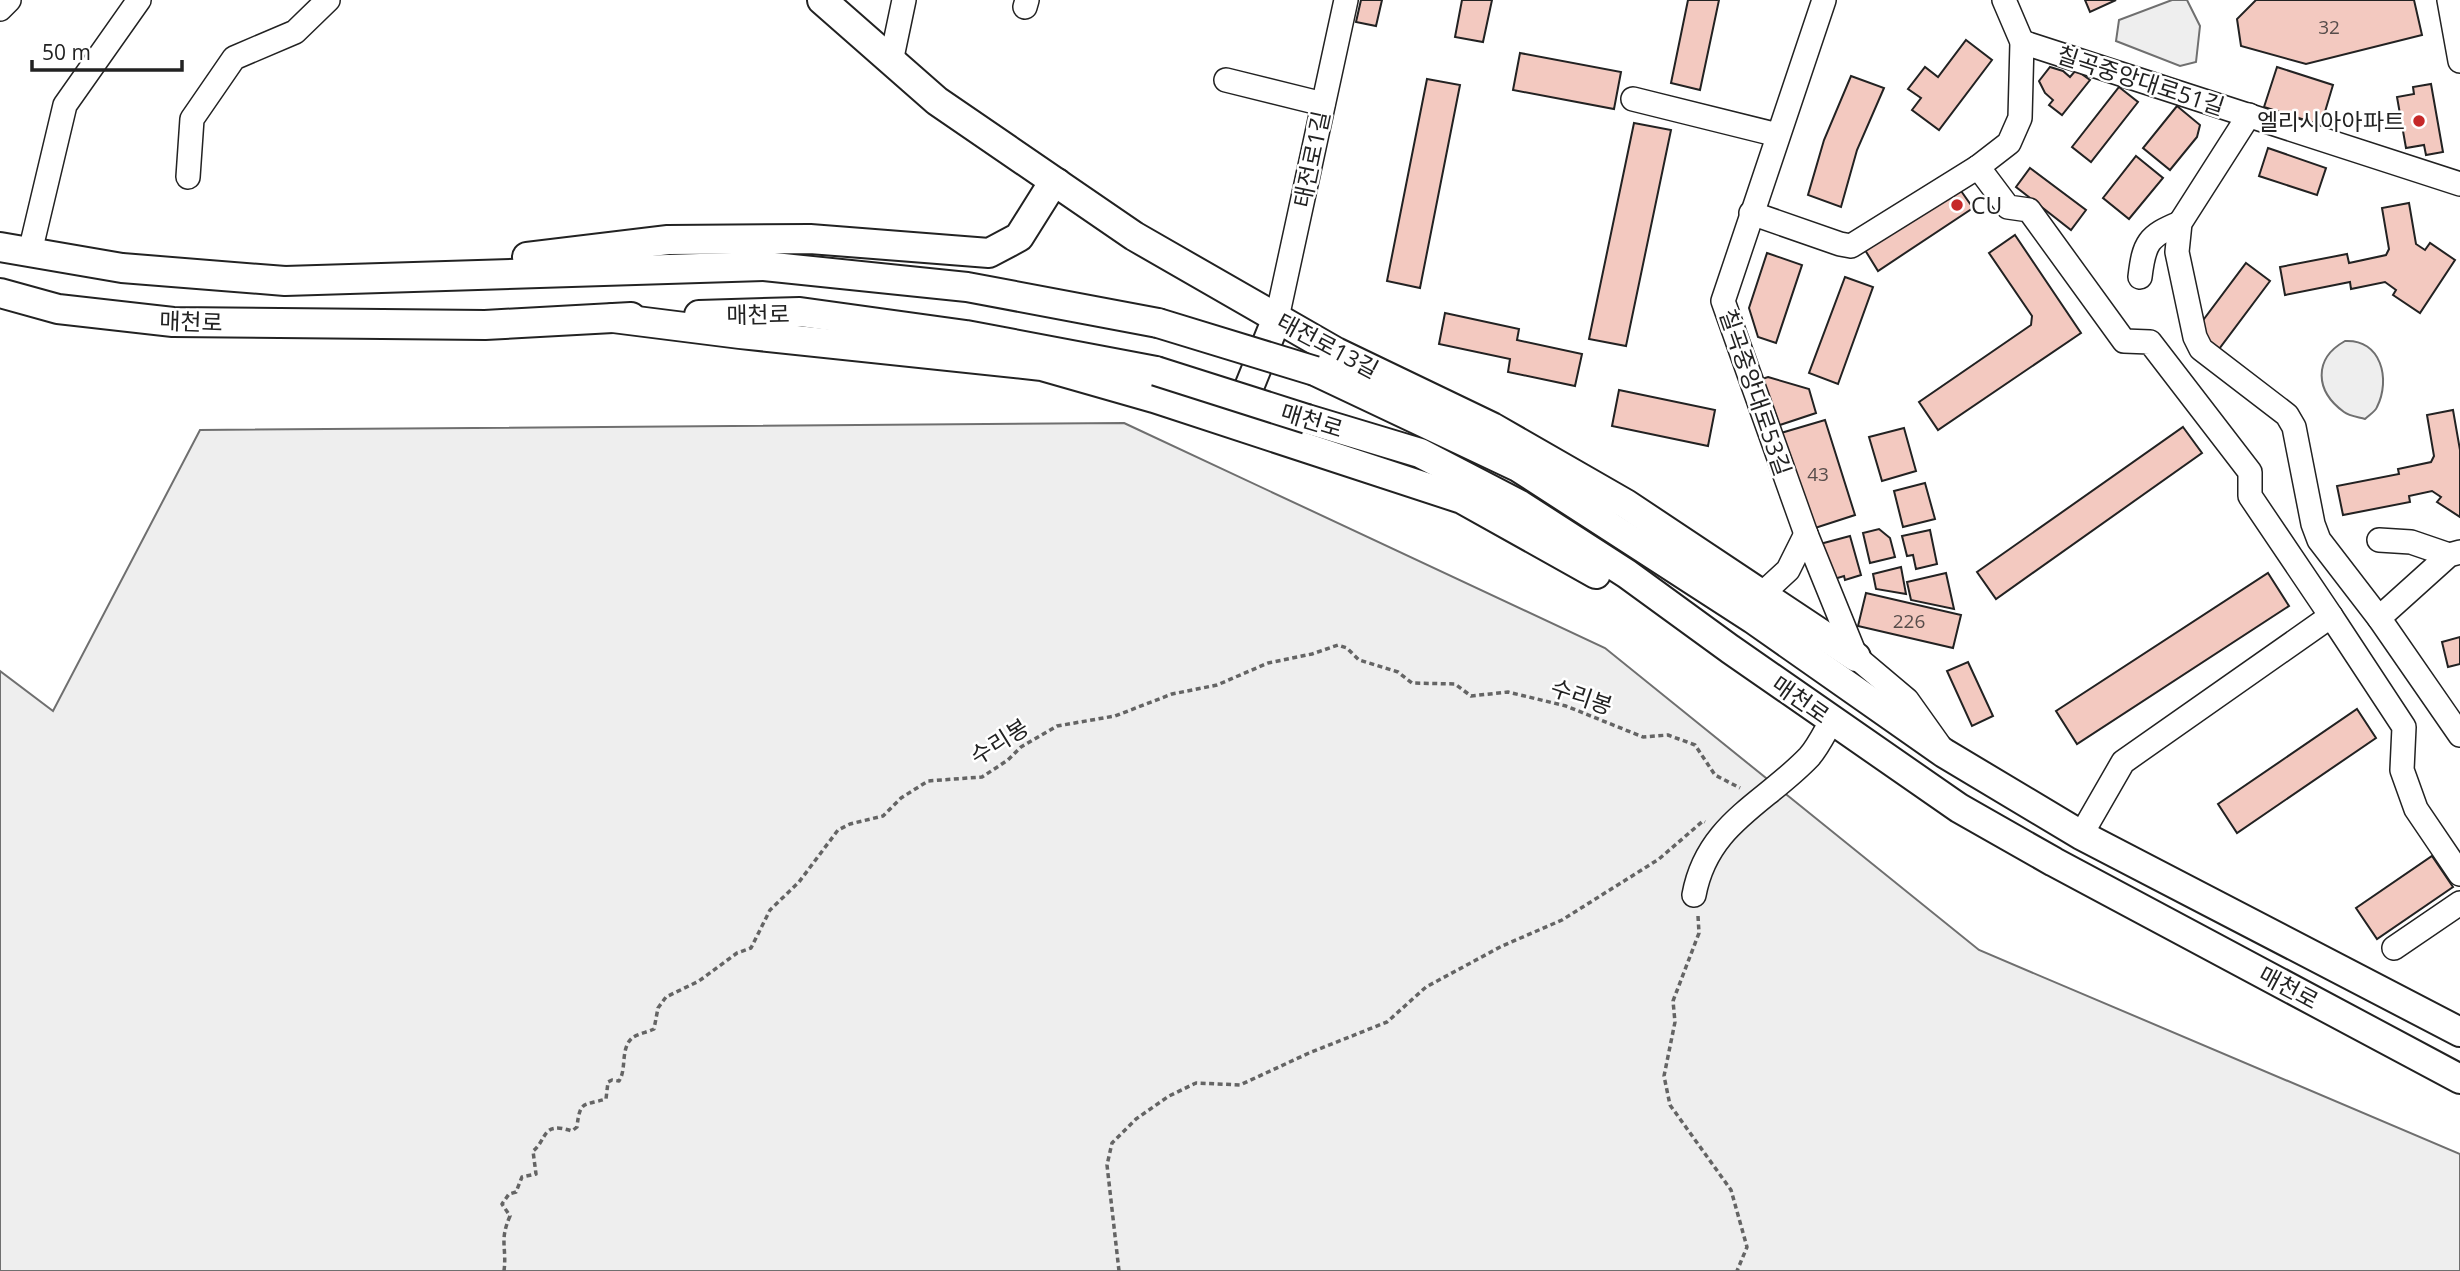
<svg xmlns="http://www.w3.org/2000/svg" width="2460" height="1271" font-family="'Open Sans','Noto Sans KR',sans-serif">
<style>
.green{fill:#eee;stroke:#6f6f6f;stroke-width:2}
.building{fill:#f3c9c0;stroke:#222;stroke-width:2}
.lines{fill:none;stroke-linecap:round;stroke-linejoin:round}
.minor-casing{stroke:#222;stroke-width:26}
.major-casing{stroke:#222;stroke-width:32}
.path{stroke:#646464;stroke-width:3.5;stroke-dasharray:5 3.5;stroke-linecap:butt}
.minor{stroke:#fff;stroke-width:23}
.major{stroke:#fff;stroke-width:28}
.major-bridge-casing{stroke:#222;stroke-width:32;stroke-linecap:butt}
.major-bridge{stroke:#fff;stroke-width:28}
.poi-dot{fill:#c62828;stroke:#fff;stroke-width:2.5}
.labels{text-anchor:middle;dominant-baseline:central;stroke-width:5;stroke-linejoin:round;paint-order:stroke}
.number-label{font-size:19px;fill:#564c4a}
.street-label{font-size:23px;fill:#222;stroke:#fff}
.poi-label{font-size:23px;fill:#222;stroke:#fff;text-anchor:end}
</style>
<rect width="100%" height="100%" fill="#fff"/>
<!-- green -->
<g class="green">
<polygon points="2172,0 2187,0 2200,26 2196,62 2180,66 2116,41 2119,20"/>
<path d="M2345,341C2381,339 2391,379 2377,407C2375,412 2369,415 2365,419C2358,417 2349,416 2344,412C2315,391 2313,359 2345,341Z"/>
<polygon points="1124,423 1605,648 1979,950 2460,1154 2460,1271 0,1271 0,671 53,711 200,430"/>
</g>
<!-- building -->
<g class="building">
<polygon points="1361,0 1382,0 1376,26 1356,22"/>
<polygon points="1462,0 1492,0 1483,42 1455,37"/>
<polygon points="1688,0 1719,0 1700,90 1671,83"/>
<polygon points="2085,0 2116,0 2090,12"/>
<polygon points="2256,0 2414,0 2422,35 2306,64 2241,46 2237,19"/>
<polygon points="1966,40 1992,60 1939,130 1912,110 1921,98 1908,89 1925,67 1938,77"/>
<polygon points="1520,53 1621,72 1614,109 1513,90"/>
<polygon points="2050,67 2063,71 2070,77 2076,70 2090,80 2062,115 2049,105 2053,100 2045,93 2039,81"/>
<polygon points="2277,67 2333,85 2321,125 2264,107"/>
<polygon points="1851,76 1884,88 1857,150 1841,207 1808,195 1824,140"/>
<polygon points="1427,79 1460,85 1420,288 1387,281"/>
<polygon points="2431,84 2443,152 2426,155 2424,145 2406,148 2397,97 2414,94 2413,87"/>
<polygon points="2119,87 2138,102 2091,162 2072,147"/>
<polygon points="2177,106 2200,125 2197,137 2170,170 2143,148"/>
<polygon points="1634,123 1671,130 1626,346 1589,339"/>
<polygon points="2268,148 2326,168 2317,195 2259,176"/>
<polygon points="2136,156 2163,178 2129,219 2103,198"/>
<polygon points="2030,168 2086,210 2071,230 2016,187"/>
<polygon points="1959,188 1973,208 1878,271 1865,250"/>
<polygon points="2409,203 2416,244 2425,250 2430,243 2455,260 2420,313 2393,295 2396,290 2385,282 2351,289 2350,282 2285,295 2280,267 2347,254 2349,263 2386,255 2389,249 2382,208"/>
<polygon points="2015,235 2081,333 1938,430 1919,402 2031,325 2032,316 1989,253"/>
<polygon points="1767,253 1802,265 1776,343 1758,337 1749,308"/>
<polygon points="2246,263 2270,281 2219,349 2195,331"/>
<polygon points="1845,277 1873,287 1838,384 1809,373"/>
<polygon points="1445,313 1519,329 1517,340 1582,354 1575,386 1508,372 1510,359 1439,344"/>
<polygon points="1768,377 1809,389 1816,413 1774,427 1759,380"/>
<polygon points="1619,390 1715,410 1708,446 1612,426"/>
<polygon points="2453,410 2460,450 2460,517 2437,502 2441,497 2432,491 2409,496 2410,502 2343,515 2337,486 2399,474 2398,469 2431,462 2434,456 2427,415"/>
<polygon points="1825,420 1855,515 1812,529 1781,433"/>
<polygon points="2183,427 2202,453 1996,599 1977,572"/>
<polygon points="1904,428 1916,471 1882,481 1869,437"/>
<polygon points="1925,483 1935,519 1903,527 1894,491"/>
<polygon points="1879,529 1890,538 1895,557 1870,563 1863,533"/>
<polygon points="1930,530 1937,564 1916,569 1913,555 1907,556 1902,536"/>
<polygon points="1850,536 1861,575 1845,580 1844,576 1831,580 1820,544"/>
<polygon points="1901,567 1906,594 1876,589 1873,574"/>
<polygon points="1946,573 1954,609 1911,600 1907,582"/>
<polygon points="2268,573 2289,606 2077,744 2056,711"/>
<polygon points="1866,593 1961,615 1953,648 1858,626"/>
<polygon points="2460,637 2460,664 2448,667 2442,642"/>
<polygon points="1968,662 1993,716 1972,726 1947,671"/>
<polygon points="2357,709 2376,738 2237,833 2218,804"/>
<polygon points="2432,856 2453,887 2377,939 2356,908"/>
</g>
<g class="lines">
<!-- minor casing -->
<g class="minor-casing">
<g id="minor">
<polyline points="1824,0 1723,301 1806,534 1856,657 1907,700 1939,745"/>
<polyline points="2449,0 2460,61"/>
<polyline points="1025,7 1027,0"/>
<polyline points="0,9 9,0"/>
<polyline points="2022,42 2460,184"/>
<polyline points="891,62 904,0"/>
<polyline points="1226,80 1323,104"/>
<polyline points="1633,99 1778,135"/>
<polyline points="2249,115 2180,223 2177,252 2195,337 2201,349 2287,415 2294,427 2313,524 2319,540 2379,618 2460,735"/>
<polyline points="1978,167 2008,207 2029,210 2124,341 2150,342 2250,472 2250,496 2331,616 2123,762 2081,835"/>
<polyline points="188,177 192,119 234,58 295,32 328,0"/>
<polyline points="1751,213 1840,244 1851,246 1978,167 2009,143 2020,118 2022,42 2004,0"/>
<polyline points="30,252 65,105 139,0"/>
<path d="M2140,277C2144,243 2148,236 2180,223"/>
<polyline points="1277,318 1346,0"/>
<polyline points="2379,540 2411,542 2449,555"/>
<polyline points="1762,594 1788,570 1806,534"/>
<polyline points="2331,616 2404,727 2402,770 2416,809 2460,874"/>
<polyline points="2379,618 2449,555 2460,552"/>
<path d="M1694,895C1707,824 1764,804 1809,757C1818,747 1825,732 1832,720"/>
<polyline points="2394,948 2460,903"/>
</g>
</g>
<!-- major casing -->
<g class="major-casing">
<g id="major">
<polyline points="822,0 937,101 1134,236 1336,352 1492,427 1626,504 1856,657"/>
<polyline points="0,247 122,268 285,281 764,266 967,287 1158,323"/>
<polyline points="527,257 668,240 810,239 989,253 1019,237 1051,186 1057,183"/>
<polyline points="0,293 58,309 173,322 485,325 631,317"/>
<polyline points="699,315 800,312 966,335 1156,371"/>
<polyline points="613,318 740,334 1042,366 1154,398 1462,499 1596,574"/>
<polyline points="1315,371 1518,467 1753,619 1944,753 2081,835 2460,1032"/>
<polyline points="1307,419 1420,453 1520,505 1627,574 1730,649 1959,808 2054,862 2460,1079"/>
<polyline points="1235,422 1277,318"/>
</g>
</g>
<!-- path -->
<g class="path">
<polyline points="1698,916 1699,933 1673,1001 1675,1022 1664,1076 1670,1105 1731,1190 1747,1247 1737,1271"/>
<path d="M504,1271C507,1247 499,1241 510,1216L502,1204L509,1194L516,1192L522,1177L536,1174L533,1151C548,1139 541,1121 572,1131L577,1127C580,1100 583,1106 606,1099L608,1082L612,1080L619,1081C627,1069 620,1049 632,1038C637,1034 648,1032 654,1029L658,1008L666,997L699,981L737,953L751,948L770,910L799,882L838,830L850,824L883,816L901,798L928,781L982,777L1008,760L1021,747L1057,726L1115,716L1172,694L1217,685L1268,663L1312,654L1338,645L1347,648L1359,660L1398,672L1412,683L1455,684L1471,696L1508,692L1566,706L1643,737L1668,735L1695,745L1715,775L1740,788"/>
<polyline points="1119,1271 1107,1165 1112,1143 1136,1119 1169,1096 1196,1083 1240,1085 1309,1053 1387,1022 1426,987 1502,946 1562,920 1659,859 1703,821 1705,822"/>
</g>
<!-- minor -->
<use href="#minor" class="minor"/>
<!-- major -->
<use href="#major" class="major"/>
<!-- major-bridge casing -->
<g class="major-bridge-casing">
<g id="major-bridge">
<polyline points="1158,323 1315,371"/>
<polyline points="1156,371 1307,419"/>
</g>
</g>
<!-- major-bridge -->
<use href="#major-bridge" class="major-bridge"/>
</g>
<!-- markers -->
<g class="poi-dot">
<circle cx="2419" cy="121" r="7"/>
<circle cx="1957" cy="205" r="7"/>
</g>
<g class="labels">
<!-- number labels -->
<g class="number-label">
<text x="2329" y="27">32</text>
<text x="1818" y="474">43</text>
<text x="1909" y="621">226</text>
</g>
<!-- street labels -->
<g class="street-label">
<text transform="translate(2141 80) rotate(18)">칠곡중앙대로51길</text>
<text transform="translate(1311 159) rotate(-78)">태전로1길</text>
<text transform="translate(758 314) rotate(-1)">매천로</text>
<text transform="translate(191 321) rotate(2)">매천로</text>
<text transform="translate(1328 345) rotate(28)">태전로13길</text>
<text transform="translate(1756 392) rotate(71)">칠곡중앙대로53길</text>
<text transform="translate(1312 420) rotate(17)">매천로</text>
<text transform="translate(1582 696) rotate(19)">수리봉</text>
<text transform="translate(1801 699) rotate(35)">매천로</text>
<text transform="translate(999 741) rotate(-32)">수리봉</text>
<text transform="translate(2289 987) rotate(28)">매천로</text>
</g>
<!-- poi labels -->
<g class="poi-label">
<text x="2405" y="121">엘리시아아파트</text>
<text x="1971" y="205" text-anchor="start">CU</text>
</g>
</g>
<!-- scale -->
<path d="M32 60v10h150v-10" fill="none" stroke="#222222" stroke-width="3.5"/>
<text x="42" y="60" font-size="21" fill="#222222" stroke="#ffffff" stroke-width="5" paint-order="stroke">50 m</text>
</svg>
